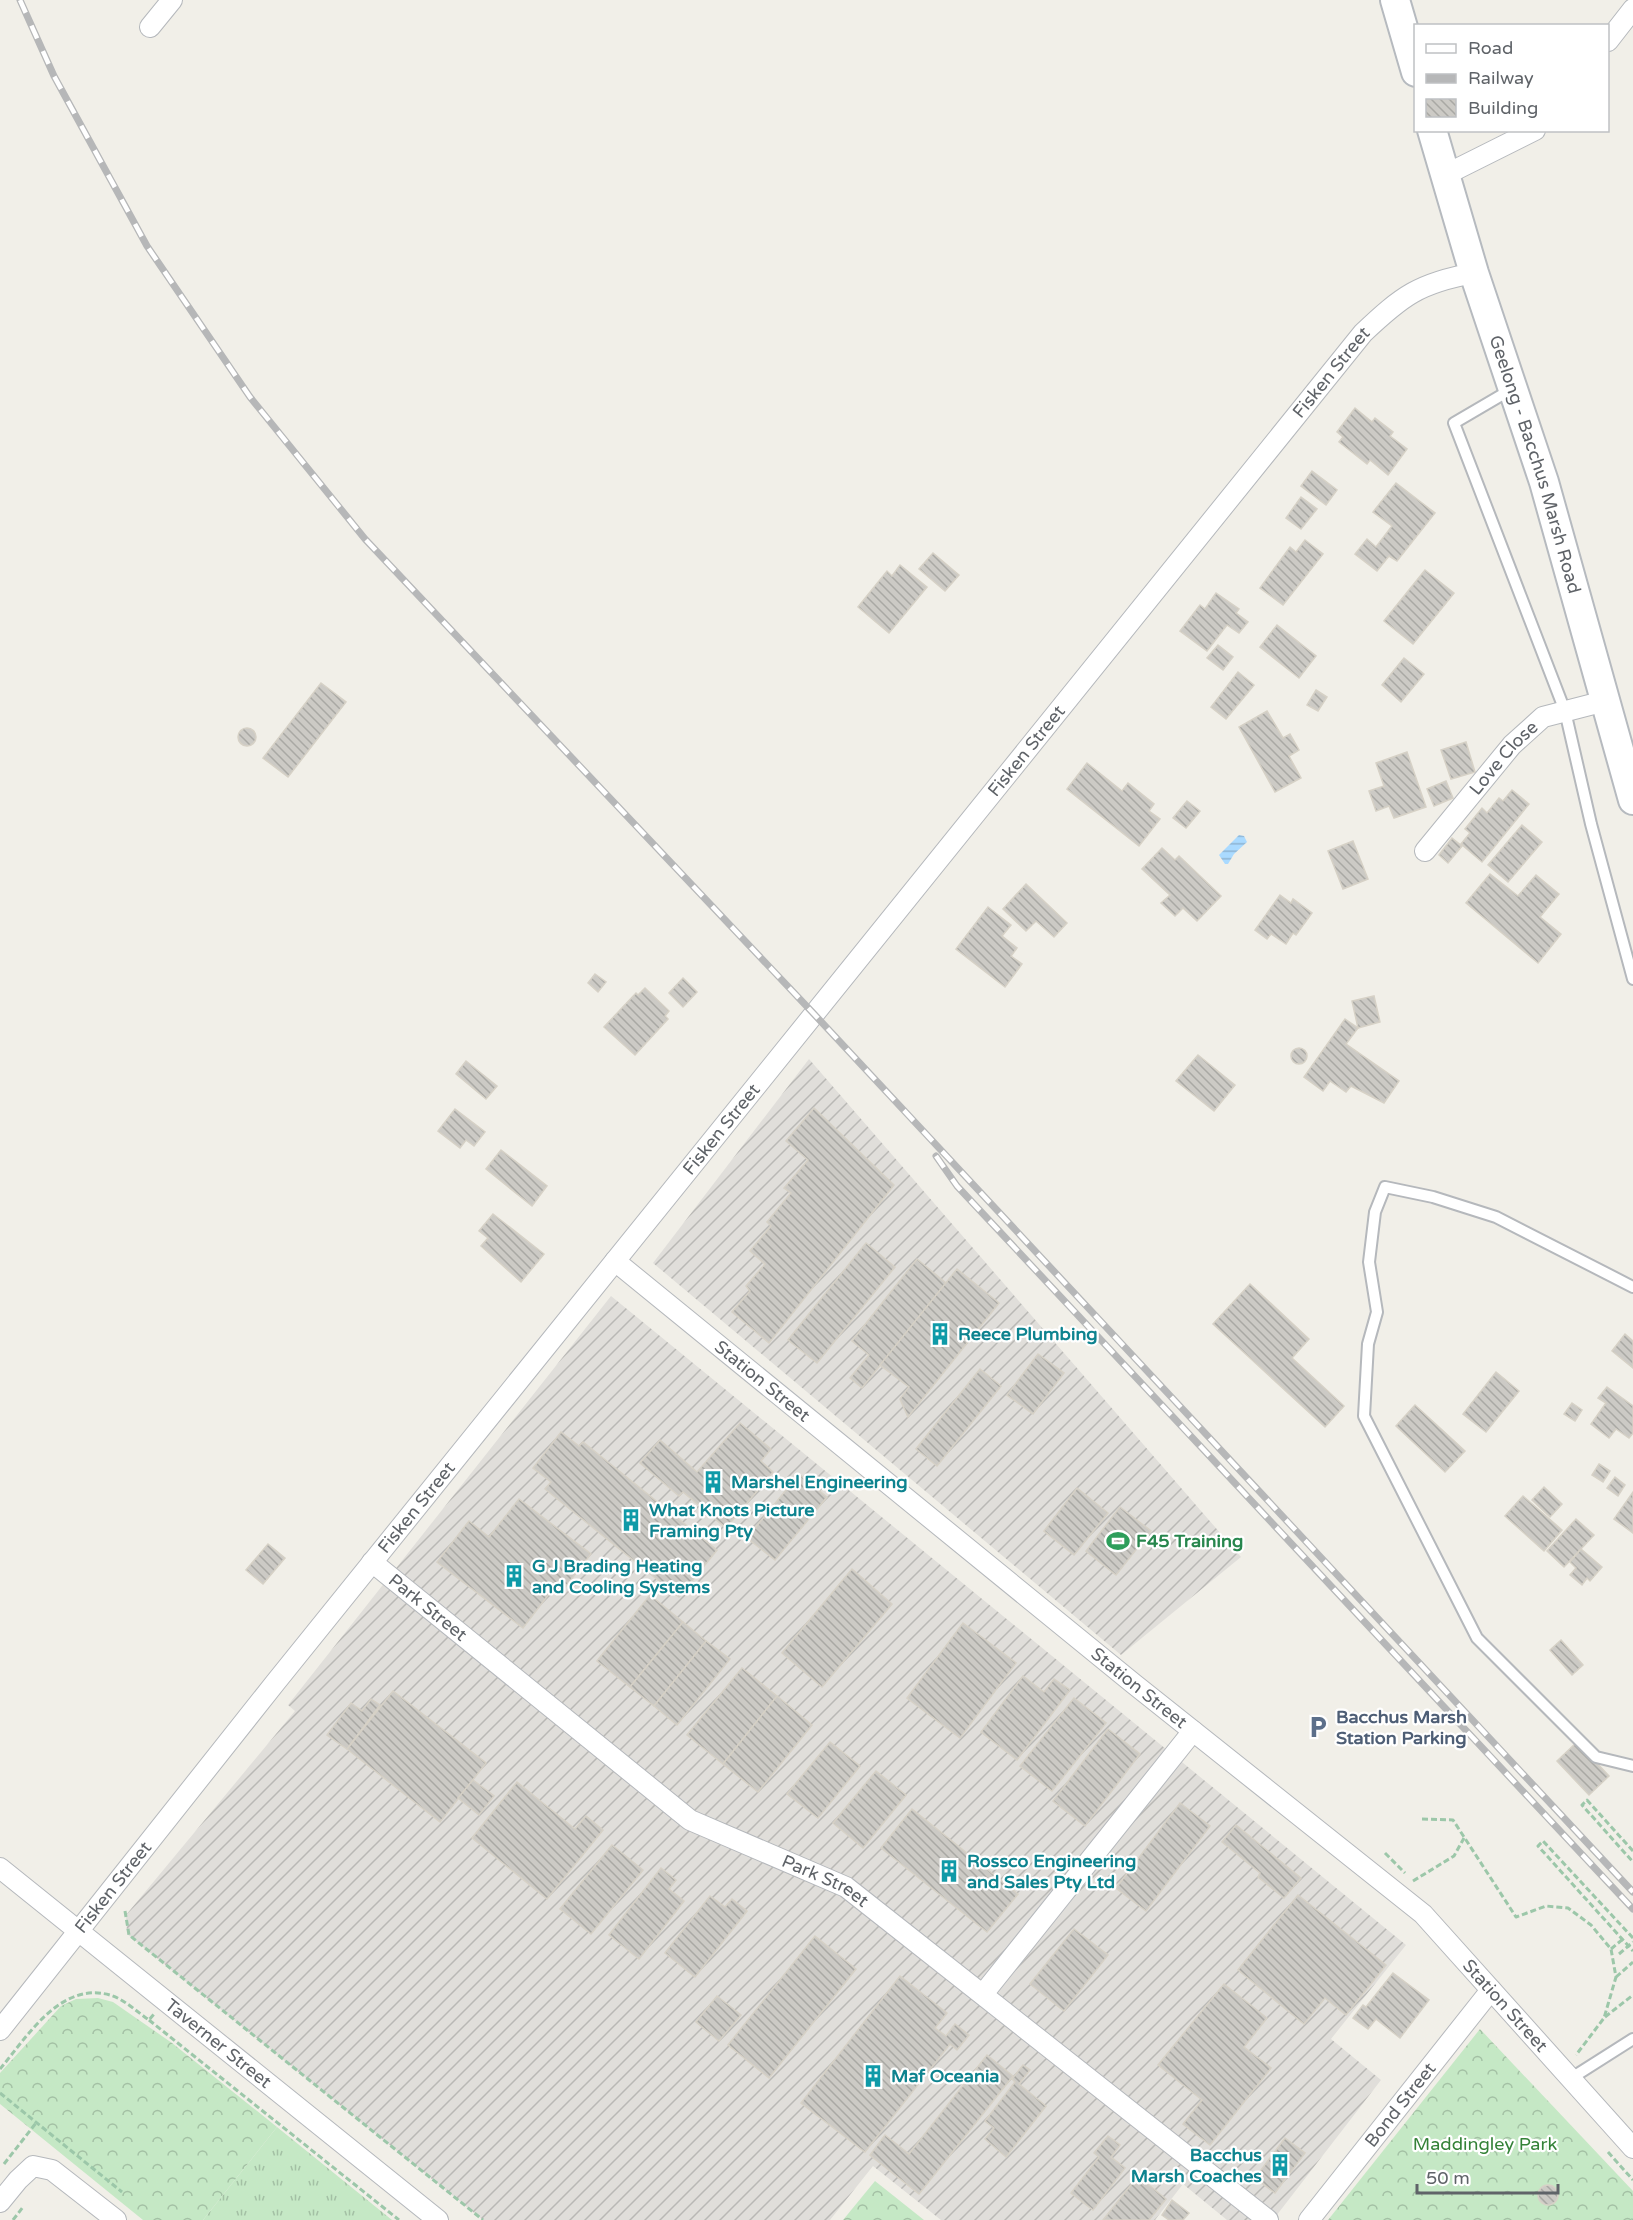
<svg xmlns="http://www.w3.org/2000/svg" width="1633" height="2220" font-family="'Varela Round',sans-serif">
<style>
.industrial{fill:url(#industrial-furrows)}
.grass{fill:url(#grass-tufts)}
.forest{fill:url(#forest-crowns)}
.water{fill:url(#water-rules)}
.building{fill:url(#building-back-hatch);stroke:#d6d1c6;stroke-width:1.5}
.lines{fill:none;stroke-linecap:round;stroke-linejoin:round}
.lane-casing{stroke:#b5b8bc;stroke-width:14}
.street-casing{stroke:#b5b8bc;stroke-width:22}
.secondary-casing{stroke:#b6babf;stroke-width:32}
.path{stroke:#9cc7a9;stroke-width:3;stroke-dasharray:6 3;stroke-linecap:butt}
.lane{stroke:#fff;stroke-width:10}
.street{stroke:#fff;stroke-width:20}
.secondary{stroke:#fff;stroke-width:28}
.rail-casing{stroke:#b6b7b8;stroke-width:7}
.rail{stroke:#fff;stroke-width:4.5;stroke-dasharray:14;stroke-linecap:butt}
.path-bridge{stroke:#9cc7a9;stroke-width:3;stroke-dasharray:6 3;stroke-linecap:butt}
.labels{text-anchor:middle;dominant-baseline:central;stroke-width:4.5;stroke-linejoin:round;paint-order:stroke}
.street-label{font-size:18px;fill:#5f6368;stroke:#fff}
.culture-label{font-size:18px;font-weight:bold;fill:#0d838f;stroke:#fff;text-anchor:start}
.leisure-label{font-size:18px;font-weight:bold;fill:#27864d;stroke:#fff;text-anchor:start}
.service-label{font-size:18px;font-weight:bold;fill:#4e5e75;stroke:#fff;text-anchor:start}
.park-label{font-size:18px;fill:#348238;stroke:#fff}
</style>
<defs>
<pattern id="industrial-furrows" width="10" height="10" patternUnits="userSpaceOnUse" patternTransform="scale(1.5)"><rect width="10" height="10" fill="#e0deda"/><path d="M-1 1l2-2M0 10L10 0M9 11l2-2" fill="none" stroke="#b9b8b5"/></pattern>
<pattern id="grass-tufts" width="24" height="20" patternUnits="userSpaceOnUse" patternTransform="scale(1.5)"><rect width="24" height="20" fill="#c5e8c5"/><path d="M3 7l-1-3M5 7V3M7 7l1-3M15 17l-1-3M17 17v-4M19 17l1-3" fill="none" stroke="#a3c0a4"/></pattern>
<pattern id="forest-crowns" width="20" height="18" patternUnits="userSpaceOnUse" patternTransform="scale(1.5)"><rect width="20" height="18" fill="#c5e8c5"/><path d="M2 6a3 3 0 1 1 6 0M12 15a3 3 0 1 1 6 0" fill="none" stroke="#a3c0a4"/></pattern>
<pattern id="water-rules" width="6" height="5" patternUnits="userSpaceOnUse" patternTransform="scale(1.5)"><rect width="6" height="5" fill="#aadaff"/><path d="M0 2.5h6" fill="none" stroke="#8eb4d2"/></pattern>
<pattern id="building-back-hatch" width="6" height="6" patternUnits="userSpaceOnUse" patternTransform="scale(1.5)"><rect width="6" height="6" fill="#cccac5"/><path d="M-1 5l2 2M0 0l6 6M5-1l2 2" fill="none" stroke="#a9a8a4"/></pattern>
</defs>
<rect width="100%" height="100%" fill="#f1efe8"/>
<!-- industrial -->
<g class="industrial">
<polygon points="809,1059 1241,1557 1121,1655 653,1263"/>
<polygon points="611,1296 1406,1945 1331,2039 1381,2080 1273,2220 1227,2220 1183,2184 1155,2220 941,2220 873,2166 830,2220 483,2220 127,1934 126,1915 295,1711 288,1705"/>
</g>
<!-- grass -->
<polygon class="grass" points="277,2127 392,2220 203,2220"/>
<!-- forest -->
<g class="forest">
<polygon points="98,1998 113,2002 172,2043 277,2127 203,2220 143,2220 0,2104 0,2073 61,2006 76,1999"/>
<polygon points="1480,2029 1633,2191 1633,2220 1328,2220"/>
<polygon points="875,2181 924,2220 843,2220"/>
</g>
<!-- water -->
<polygon class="water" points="1239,835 1244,836 1247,842 1234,854 1228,864 1225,864 1219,855"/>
<!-- building -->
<g class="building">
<polygon points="1355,408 1372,422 1375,418 1393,432 1390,436 1407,449 1388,475 1370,460 1367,464 1339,442 1343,437 1337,432"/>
<polygon points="1312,471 1337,490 1326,505 1301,486"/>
<polygon points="1396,483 1435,513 1397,561 1389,556 1377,571 1355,554 1367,539 1376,547 1392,526 1373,512"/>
<polygon points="1301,497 1317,509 1301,529 1286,518"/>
<polygon points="1305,540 1323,554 1283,605 1260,588 1290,547 1296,552"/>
<polygon points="933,553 959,575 945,591 919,569"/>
<polygon points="900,565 927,587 889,633 858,607 887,571 892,576"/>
<polygon points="1425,570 1454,593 1413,644 1384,621"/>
<polygon points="1216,593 1239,609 1236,613 1248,622 1239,633 1227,625 1207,651 1180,631 1200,605 1205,609"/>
<polygon points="1277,625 1316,656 1299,678 1260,647"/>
<polygon points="1218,645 1233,657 1223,670 1207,658"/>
<polygon points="1404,658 1424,674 1401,702 1382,685"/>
<polygon points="1238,672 1254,685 1226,719 1211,707"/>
<polygon points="321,683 346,702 288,777 263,758"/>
<polygon points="1316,690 1327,697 1318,711 1307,705"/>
<polygon points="1267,711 1283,738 1290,734 1299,750 1289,756 1301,778 1275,792 1239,727"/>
<circle cx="247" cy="737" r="9"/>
<polygon points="1466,742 1475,772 1451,779 1441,750"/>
<polygon points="1407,752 1426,807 1394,818 1389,806 1376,811 1369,791 1384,786 1376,763"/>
<polygon points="1087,763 1122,791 1128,783 1154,804 1149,811 1160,819 1139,846 1067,789"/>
<polygon points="1446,781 1453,798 1434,806 1427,789"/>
<polygon points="1512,790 1529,804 1482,862 1461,844 1470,833 1465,829 1482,808 1487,813 1499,798 1503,801"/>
<polygon points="1187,801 1200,811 1186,828 1173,818"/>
<polygon points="1522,825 1542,842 1508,882 1488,865"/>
<polygon points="1452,838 1462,846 1448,863 1439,855"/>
<polygon points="1353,841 1368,879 1343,889 1328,851"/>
<polygon points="1162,848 1175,860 1179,856 1221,896 1197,921 1183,908 1175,916 1161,903 1170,895 1142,869"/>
<polygon points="1490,874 1518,896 1536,875 1559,894 1540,917 1561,934 1538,963 1466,903"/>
<polygon points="1026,884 1067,923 1054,937 1036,921 1026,931 1003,909"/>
<polygon points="1280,895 1291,903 1293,899 1312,913 1296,935 1293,933 1286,944 1271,934 1267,939 1255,930"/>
<polygon points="988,907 1011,925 1002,936 1017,948 1011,956 1022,964 1005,987 956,949"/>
<polygon points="595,974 606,982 598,992 588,983"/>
<polygon points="683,978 697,992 683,1007 669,993"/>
<polygon points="645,988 669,1011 665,1016 668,1019 635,1055 604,1027 636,993 638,995"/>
<polygon points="1374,996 1380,1022 1358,1028 1352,1001"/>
<polygon points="1345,1019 1358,1028 1346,1044 1399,1081 1384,1103 1351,1086 1346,1092 1330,1081 1323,1091 1304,1077"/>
<circle cx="1299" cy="1056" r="8"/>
<polygon points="1198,1055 1235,1085 1214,1111 1176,1081"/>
<polygon points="466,1061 497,1086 486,1099 456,1074"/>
<polygon points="814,1108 894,1185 769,1343 732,1312 750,1291 746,1286 765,1264 750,1251 771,1226 767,1222 791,1193 784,1188 808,1160 786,1141"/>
<polygon points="455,1109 485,1132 474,1146 466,1140 460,1148 438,1131"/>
<polygon points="501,1150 547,1186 532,1206 486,1169"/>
<polygon points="493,1214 544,1254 521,1282 481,1246 488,1238 479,1231"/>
<polygon points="866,1243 895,1267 817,1363 788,1340"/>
<polygon points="917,1259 946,1283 862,1388 850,1378 869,1355 852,1341"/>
<polygon points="957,1269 999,1303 908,1417 900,1399 909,1387 880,1365"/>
<polygon points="1250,1284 1309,1339 1292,1358 1344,1406 1325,1427 1213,1324"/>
<polygon points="1625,1334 1633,1341 1633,1368 1612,1351"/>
<polygon points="1038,1354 1064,1373 1033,1414 1007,1395"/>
<polygon points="980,1369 1001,1386 937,1466 916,1449"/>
<polygon points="1496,1372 1519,1391 1486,1432 1463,1414"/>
<polygon points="1607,1387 1633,1406 1633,1433 1629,1438 1616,1429 1609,1438 1591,1424 1606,1403 1598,1398"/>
<polygon points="1572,1403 1582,1410 1575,1421 1564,1414"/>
<polygon points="1415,1405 1465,1451 1445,1472 1396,1426"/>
<polygon points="740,1423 771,1449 761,1461 773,1472 726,1528 683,1492 679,1496 640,1463 660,1440 697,1472"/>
<polygon points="561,1432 579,1446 583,1442 717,1550 679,1597 545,1489 551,1482 533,1468"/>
<polygon points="1599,1464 1610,1471 1603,1482 1592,1475"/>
<polygon points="799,1474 827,1497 775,1560 747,1538"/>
<polygon points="1615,1477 1625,1485 1618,1496 1607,1488"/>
<polygon points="1544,1487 1562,1504 1550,1517 1532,1500"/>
<polygon points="1077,1488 1108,1513 1074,1555 1044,1531"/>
<polygon points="1633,1492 1633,1533 1614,1519"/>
<polygon points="1523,1496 1562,1530 1544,1551 1505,1516"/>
<polygon points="519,1499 591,1554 559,1595 552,1590 523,1628 437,1562 469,1521 489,1537"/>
<polygon points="1120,1507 1151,1531 1116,1575 1086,1551"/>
<polygon points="1576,1519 1594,1535 1564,1567 1547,1551"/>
<polygon points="268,1544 285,1558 263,1584 246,1570"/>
<polygon points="1581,1549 1602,1567 1590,1581 1587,1578 1582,1585 1570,1575 1576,1568 1570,1562"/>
<polygon points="852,1569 892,1604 822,1687 782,1653"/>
<polygon points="650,1595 683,1622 630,1687 597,1661"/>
<polygon points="683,1622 706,1641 654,1706 630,1687"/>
<polygon points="963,1623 1016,1663 960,1738 907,1698"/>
<polygon points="1561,1640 1583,1665 1572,1675 1550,1650"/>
<polygon points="706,1641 730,1659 677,1725 654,1706"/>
<polygon points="742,1668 777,1696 723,1764 687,1735"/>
<polygon points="1023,1676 1044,1692 1054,1679 1070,1690 1017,1760 981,1732"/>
<polygon points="393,1691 486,1763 440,1822 347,1749"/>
<polygon points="777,1696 812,1725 758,1792 723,1764"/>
<polygon points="1074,1698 1106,1723 1052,1791 1020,1766"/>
<polygon points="371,1699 380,1705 347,1749 327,1735 351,1703 362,1711"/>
<polygon points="1108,1729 1140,1754 1085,1826 1053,1801"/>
<polygon points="830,1742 860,1766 818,1818 787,1794"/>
<polygon points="1577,1742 1609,1776 1589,1795 1557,1761"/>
<polygon points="876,1771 906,1795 863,1848 833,1823"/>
<polygon points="473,1780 494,1796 479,1815 458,1798"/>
<polygon points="517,1782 575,1829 586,1816 603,1830 547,1899 472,1838"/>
<polygon points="1180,1803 1210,1826 1146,1911 1116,1888"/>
<polygon points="912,1809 1018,1894 987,1932 881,1848"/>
<polygon points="1236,1825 1301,1878 1284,1898 1258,1877 1260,1873 1222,1842"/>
<polygon points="612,1845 643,1870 591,1934 560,1909"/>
<polygon points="661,1868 676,1880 669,1889 684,1901 639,1959 609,1935"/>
<polygon points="1298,1895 1386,1965 1346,2015 1325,1998 1304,2024 1238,1970"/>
<polygon points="710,1896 725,1907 732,1899 747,1911 695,1977 665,1953"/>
<polygon points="1074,1929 1108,1955 1064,2011 1030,1984"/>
<polygon points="815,1936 856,1969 769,2078 728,2045"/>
<polygon points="1393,1973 1429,2000 1400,2038 1376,2019 1368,2029 1353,2018 1363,2005 1366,2007"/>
<polygon points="900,1976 947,2013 935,2028 946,2036 955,2024 969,2035 957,2050 950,2044 865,2152 801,2103"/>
<polygon points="1224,1984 1267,2018 1244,2047 1271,2068 1210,2145 1183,2124 1202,2100 1158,2065"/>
<polygon points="717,1996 741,2015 719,2041 696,2022"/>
<polygon points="987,2055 1013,2076 919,2194 870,2155 885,2135 909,2154"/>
<polygon points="1023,2065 1030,2070 1019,2084 1046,2106 1006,2157 985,2139 994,2128 985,2121 1015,2082 1012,2079"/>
<polygon points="1108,2136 1120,2145 1111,2157 1125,2168 1093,2210 1071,2193 1099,2157 1094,2153"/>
<polygon points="1285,2138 1305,2153 1275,2193 1255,2178"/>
<polygon points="1138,2176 1166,2199 1149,2220 1103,2220"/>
<circle cx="1548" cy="2195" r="10"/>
<polygon points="1172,2200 1189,2213 1183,2220 1169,2220 1162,2215"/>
</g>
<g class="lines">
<!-- lane casing -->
<g class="lane-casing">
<g id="lane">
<polyline points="1512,389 1454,423 1565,711 1591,824 1633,979"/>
<polyline points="1633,1287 1496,1217 1433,1197 1385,1187 1375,1212 1369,1262 1377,1312 1368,1344 1364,1416 1477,1638 1596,1757 1633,1766"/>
<polyline points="1570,2079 1633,2039"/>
</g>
</g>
<!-- street casing -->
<g class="street-casing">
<g id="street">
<polyline points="150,27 172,0"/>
<polyline points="1608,41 1633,9"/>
<polyline points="1445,175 1535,130"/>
<path id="s1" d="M1425,851L1512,745L1543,717L1605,701"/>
<path id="s2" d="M615,1261L1134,1684L1423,1914L1633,2148"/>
<path id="s3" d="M372,1562L690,1820L846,1887L1268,2220"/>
<path id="s4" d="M0,1868L438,2220"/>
<polyline points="983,1994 1193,1731"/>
<path id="s5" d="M0,2030L275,1683L1363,333C1402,296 1419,283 1474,273"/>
<polyline points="0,2202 18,2180 33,2166 52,2170 116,2220"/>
<path id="s6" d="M1309,2220L1491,1990"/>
</g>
</g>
<!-- secondary casing -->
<g class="secondary-casing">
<g id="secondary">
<polyline points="1395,0 1416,72"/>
<path id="s7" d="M1432,130L1474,273L1544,482L1633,800"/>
</g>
</g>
<!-- path -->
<g class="path">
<polyline points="1422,1819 1453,1820 1516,1917 1546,1906 1568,1908 1591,1925 1611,1949 1616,1977 1604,2018 1576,2055"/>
<polyline points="1633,1851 1587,1800 1582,1805 1633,1862"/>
<polyline points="1385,1853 1405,1873"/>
<polyline points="1413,1881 1454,1856 1464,1838"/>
<polyline points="125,1911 129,1935 483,2220"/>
<polyline points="1633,1938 1543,1841 1538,1846 1633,1951"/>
<polyline points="1611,1949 1623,1939"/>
<polyline points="1616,1977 1633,1962"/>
<polyline points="1605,2017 1633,1995"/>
<polyline points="149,2020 399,2220"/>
<path d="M0,2069C27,2037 60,1981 110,1995C124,1999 137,2012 149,2020L154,2014"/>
<polyline points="0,2093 122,2192"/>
<polyline points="1608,2152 1633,2180"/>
<polyline points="4,2164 36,2123"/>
<polyline points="13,2220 23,2207"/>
<polyline points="1632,2220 1633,2219"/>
</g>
<!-- lane -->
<use href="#lane" class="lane"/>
<!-- street -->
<use href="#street" class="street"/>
<!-- secondary -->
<use href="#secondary" class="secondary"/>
<!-- rail casing -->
<g class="rail-casing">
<g id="rail">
<polyline points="20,0 54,76 147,246 250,397 365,539 814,1014 1633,1892"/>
<polyline points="936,1156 957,1186 1633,1909"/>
</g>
</g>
<!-- rail -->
<use href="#rail" class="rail"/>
<!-- path-bridge -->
<polyline class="path-bridge" points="1619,1954 1633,1942"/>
</g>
<!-- icons -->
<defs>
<g id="building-bare" transform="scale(1.8)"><path d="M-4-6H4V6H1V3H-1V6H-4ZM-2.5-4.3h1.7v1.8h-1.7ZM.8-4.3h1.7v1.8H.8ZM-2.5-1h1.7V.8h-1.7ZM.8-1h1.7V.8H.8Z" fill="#0f9aa8" stroke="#fff" stroke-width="2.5" paint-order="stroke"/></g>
<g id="stadium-bare" transform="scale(1.8)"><path d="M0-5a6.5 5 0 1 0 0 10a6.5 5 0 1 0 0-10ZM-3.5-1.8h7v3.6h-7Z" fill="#2e9e5b" stroke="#fff" stroke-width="2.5" paint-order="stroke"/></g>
<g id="parking-bare" transform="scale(1.8)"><path d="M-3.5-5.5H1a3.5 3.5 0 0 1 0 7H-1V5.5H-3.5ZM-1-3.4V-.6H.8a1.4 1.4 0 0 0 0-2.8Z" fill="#5c6f8a" stroke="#fff" stroke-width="2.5" paint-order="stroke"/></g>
</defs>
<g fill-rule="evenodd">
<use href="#building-bare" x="940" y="1334"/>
<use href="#building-bare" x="713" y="1482"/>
<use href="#building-bare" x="631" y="1520"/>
<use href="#stadium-bare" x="1118" y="1541"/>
<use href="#building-bare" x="514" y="1576"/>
<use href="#parking-bare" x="1318" y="1727"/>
<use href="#building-bare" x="949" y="1871"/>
<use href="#building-bare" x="873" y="2076"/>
<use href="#building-bare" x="1280" y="2165"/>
</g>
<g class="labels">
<!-- street labels -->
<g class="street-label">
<text stroke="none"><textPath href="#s5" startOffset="2126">Fisken Street</textPath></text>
<text stroke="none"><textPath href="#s7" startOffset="350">Geelong - Bacchus Marsh Road</textPath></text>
<text stroke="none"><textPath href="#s5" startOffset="1640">Fisken Street</textPath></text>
<text stroke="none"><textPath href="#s1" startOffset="122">Love Close</textPath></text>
<text stroke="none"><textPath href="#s5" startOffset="1154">Fisken Street</textPath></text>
<text stroke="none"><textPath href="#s2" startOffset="190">Station Street</textPath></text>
<text stroke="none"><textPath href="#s5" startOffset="668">Fisken Street</textPath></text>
<text stroke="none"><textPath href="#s3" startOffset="72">Park Street</textPath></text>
<text stroke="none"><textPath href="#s2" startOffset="676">Station Street</textPath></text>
<text stroke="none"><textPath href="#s3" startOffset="558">Park Street</textPath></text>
<text stroke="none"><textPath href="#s5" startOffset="182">Fisken Street</textPath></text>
<text stroke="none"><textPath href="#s2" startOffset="1162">Station Street</textPath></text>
<text stroke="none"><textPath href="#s4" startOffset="280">Taverner Street</textPath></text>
<text stroke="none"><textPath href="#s6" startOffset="147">Bond Street</textPath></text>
</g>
<!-- culture labels -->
<g class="culture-label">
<text x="958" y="1334">Reece Plumbing</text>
<text x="731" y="1482">Marshel Engineering</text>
<text x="649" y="1510">What Knots Picture<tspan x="649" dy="21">Framing Pty</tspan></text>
<text x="532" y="1566">G J Brading Heating<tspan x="532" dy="21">and Cooling Systems</tspan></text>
<text x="967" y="1861">Rossco Engineering<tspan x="967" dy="21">and Sales Pty Ltd</tspan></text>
<text x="891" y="2076">Maf Oceania</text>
<text x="1262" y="2155" text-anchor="end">Bacchus<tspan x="1262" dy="21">Marsh Coaches</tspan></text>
</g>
<!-- leisure labels -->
<g class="leisure-label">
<text x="1136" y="1541">F45 Training</text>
</g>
<!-- service labels -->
<g class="service-label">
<text x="1336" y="1717">Bacchus Marsh<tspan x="1336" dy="21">Station Parking</tspan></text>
</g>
<!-- park labels -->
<g class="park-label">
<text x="1485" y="2144">Maddingley Park</text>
</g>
</g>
<!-- legend -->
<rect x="1414" y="24" width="195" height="108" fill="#ffffff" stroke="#bfc1c3" stroke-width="1.5"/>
<rect x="1426" y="44" width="30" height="9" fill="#ffffff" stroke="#bfc1c3" stroke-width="1.5"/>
<text x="1468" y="54" font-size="18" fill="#5f6368">Road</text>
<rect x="1426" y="74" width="30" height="9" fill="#b6b7b8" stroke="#bfc1c3" stroke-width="1.5"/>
<text x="1468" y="84" font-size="18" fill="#5f6368">Railway</text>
<rect x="1426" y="99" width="30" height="18" fill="url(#building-back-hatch)" stroke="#bfc1c3" stroke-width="1.5"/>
<text x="1468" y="114" font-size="18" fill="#5f6368">Building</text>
<!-- scale -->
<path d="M1417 2184v9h141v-9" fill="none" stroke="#5f6368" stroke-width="3"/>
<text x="1426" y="2184" font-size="18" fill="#5f6368" stroke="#ffffff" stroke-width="4.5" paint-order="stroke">50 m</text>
</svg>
